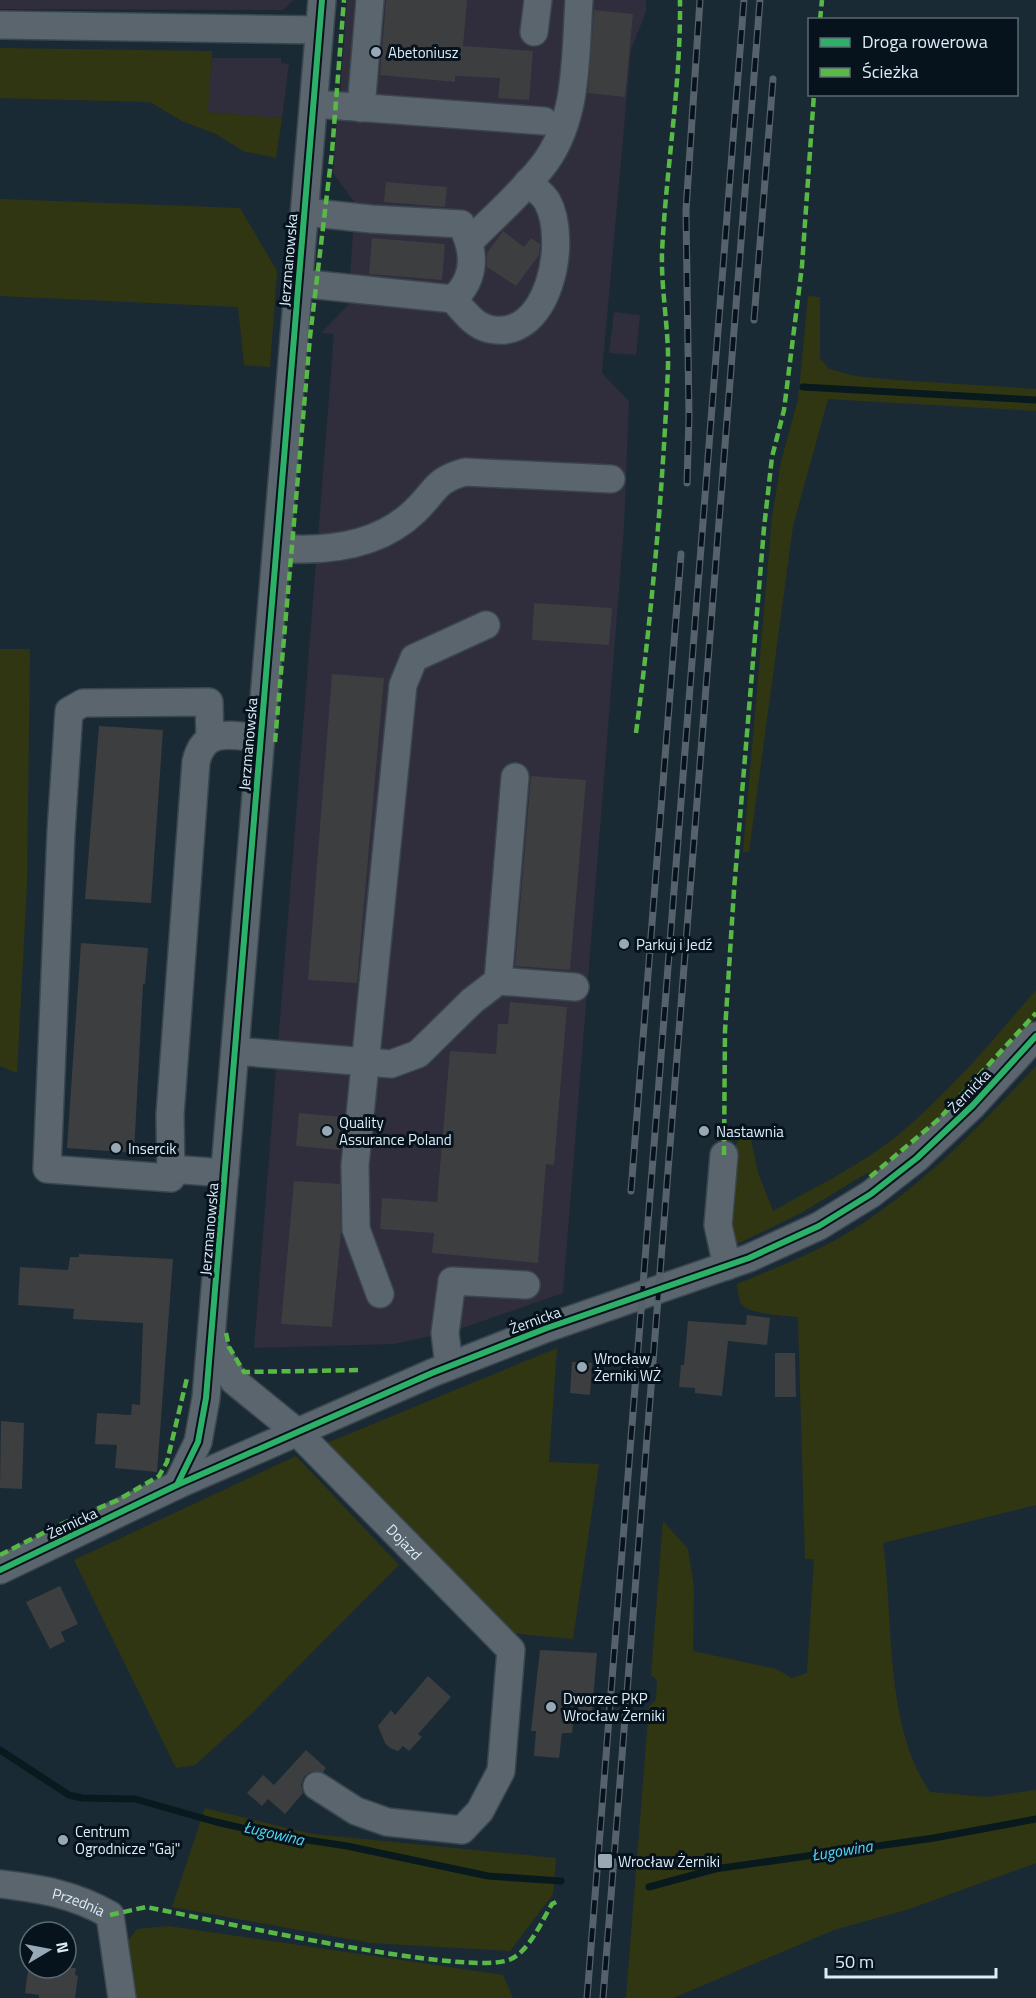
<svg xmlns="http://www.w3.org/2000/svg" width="1036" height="1998" font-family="'Titillium Web',sans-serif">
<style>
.industrial{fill:#302d3c}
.green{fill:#313612}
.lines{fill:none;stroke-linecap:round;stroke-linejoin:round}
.stream{stroke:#091a1e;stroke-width:7}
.building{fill:#3d3e3f}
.minor-casing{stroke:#3a464f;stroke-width:30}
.minor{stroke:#5a656d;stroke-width:27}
.rail-casing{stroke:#56626b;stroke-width:7}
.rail{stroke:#07131c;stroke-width:4.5;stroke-dasharray:14;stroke-linecap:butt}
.quiet{stroke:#58b947;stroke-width:4.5;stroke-dasharray:9 4.5;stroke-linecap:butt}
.cycleway-casing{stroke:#07131c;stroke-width:10}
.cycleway{stroke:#2db169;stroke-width:6}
.poi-dot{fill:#98a8b4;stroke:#07131c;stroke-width:2}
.labels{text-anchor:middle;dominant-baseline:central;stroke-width:6;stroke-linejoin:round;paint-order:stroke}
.poi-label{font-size:15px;fill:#dcecf9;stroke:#07131c;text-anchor:start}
.street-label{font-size:15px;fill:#dcecf9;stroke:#07131c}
.water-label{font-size:16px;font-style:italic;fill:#51dbf6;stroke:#07131c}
</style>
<rect width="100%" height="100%" fill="#1a2a34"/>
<!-- industrial -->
<g class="industrial">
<polygon points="0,0 293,0 283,10 0,9"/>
<polygon points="347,0 646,0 646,12 631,50 602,373 629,401 624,527 563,1293 454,1331 394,1344 254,1348 334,334 321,333 348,305 355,203 333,173 337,120 348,114 340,94"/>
<polygon points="212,58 281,58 281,63 289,64 282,118 207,112"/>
<polygon points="614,312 640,315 636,355 609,353"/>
</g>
<!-- green -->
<g class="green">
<polygon points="0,48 212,51 208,112 282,118 276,158 243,151 216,134 182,121 150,102 0,98"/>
<polygon points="0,199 240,208 277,271 270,367 244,365 238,307 0,296"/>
<polygon points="808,296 820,297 820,358 829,369 855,376 896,380 1036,389 1036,411 828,399 793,526 749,852 743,852 772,518 781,462 798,400"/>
<polygon points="0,649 30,649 27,883 17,1073 0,1066"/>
<path d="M1036,990V1017L956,1107L877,1175L867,1173L801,1213L735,1245L730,1241V1155L748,1124L758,1173L773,1211C815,1187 860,1166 898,1135C949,1093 993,1040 1036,990Z"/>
<path d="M1036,1066V1505L883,1543C894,1621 884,1725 930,1792L987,1797L1036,1790V1863L909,1909L834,1930L673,1998H626L649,1706L656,1700L657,1680L651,1675L663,1521L688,1549L694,1588L693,1651L776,1669L792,1678L807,1673L814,1559H805L798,1317C786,1316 747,1314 741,1303C738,1299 738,1289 737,1284C775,1268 814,1254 849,1232C922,1187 978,1128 1036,1066Z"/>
<polygon points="557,1348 549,1462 599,1464 573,1639 510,1633 322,1445"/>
<polygon points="296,1456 399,1565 248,1717 195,1765 176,1768 74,1560"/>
<polygon points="205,1808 312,1834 556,1858 553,1894 510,1951 371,1943 172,1907"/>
<polygon points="168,1926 503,1975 513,1998 130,1998 124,1946 137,1929"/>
</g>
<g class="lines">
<!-- stream -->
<g class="stream">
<polyline points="803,387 1036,400"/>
<polyline points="0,1750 69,1795 82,1798 135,1799 216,1822 274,1835 347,1846 488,1876 561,1881"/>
<polyline points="649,1887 715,1869 934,1838 1036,1819"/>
</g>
</g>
<!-- building -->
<g class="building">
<polygon points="386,0 467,0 463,46 533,51 529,100 498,98 500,78 455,76 455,82 380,75"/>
<polygon points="594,10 633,14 625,97 588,93"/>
<polygon points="386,182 447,187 445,207 384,202"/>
<polygon points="503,231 524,247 531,238 540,244 539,255 516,286 487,267 487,253"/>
<polygon points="372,238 445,244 442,280 369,274"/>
<polygon points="534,603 612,608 609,645 532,640"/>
<polygon points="332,674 384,678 357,983 308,980"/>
<polygon points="99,726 163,730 151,903 85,899"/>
<polygon points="531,776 586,780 570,970 515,966"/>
<polygon points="81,943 148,948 145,984 143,984 134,1153 67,1148"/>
<polygon points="510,1002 567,1007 554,1165 546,1164 538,1263 432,1253 434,1233 380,1229 382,1198 437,1202 450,1051 496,1054 498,1024 508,1024"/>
<polygon points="299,1113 342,1117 339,1150 296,1146"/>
<polygon points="294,1181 340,1184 341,1232 332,1327 281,1324"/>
<polygon points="79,1254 173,1259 157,1472 115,1468 117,1445 95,1444 97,1413 131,1415 132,1404 140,1405 143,1323 73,1319 74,1309 18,1305 20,1267 68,1270 70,1257 79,1257"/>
<polygon points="747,1315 770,1318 767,1345 728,1341 722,1396 695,1393 695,1388 679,1387 681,1365 684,1365 688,1321 746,1325"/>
<polygon points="775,1353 795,1353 796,1397 775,1397"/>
<polygon points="572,1362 592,1363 590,1395 570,1393"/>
<polygon points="1,1421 24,1423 22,1489 0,1488"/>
<polygon points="60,1586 78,1624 61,1632 65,1641 50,1649 26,1602"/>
<polygon points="540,1650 597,1653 592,1713 574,1712 572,1733 562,1733 559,1758 534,1756 536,1731 531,1731"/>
<polygon points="428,1676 451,1697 418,1734 422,1737 409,1751 403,1746 398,1751 390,1748 385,1743 378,1726 391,1710 395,1715"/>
<polygon points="306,1750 326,1768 323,1772 310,1772 304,1777 301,1785 303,1793 285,1814 268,1799 262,1806 247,1793 263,1775 274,1785"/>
<polygon points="48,1968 76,1968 75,1975 78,1976 75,1998 39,1998 39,1995 25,1993 28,1970 48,1973"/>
</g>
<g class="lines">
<!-- minor casing -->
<g class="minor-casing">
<g id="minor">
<polyline points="0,25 319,30"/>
<polyline points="534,32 538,0"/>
<polyline points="314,104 544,121"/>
<polyline points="361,108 370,0"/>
<path d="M470,241C494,217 520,194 541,168C579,122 575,56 579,0"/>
<path d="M298,283L453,299C477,278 475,250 461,224L371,219L305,212"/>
<path d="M453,299C463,310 473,325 489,329C549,343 569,240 547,201C543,194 534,188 528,182"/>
<path d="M277,548C325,552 379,546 415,511C436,491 435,480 465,472L611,479"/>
<path d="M210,738L209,702L83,703L69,711L61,832L47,1169L171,1178L170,1115L196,762C204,726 233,736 261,738"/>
<polyline points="498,981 515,777"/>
<polyline points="235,1051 391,1064 418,1054 472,1001 498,981 575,987"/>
<polyline points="724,1155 718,1225 727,1266"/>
<polyline points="171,1169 225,1173"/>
<polyline points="380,1294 356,1229 355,1165 403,685 414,658 486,625"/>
<path id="s1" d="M211,1343L234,1381L298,1433L511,1650L501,1771L480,1811L462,1830L387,1822L356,1811L317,1786"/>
<polyline points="449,1366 445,1333 452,1281 526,1285"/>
<polyline points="177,1485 198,1442 206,1398 322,0"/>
<polyline points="0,1570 177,1485 432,1373 547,1328 749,1258 819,1226 871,1194 917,1158 973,1105 1036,1036"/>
<path id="s2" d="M0,1884C41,1889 74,1894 110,1915L122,1998"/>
</g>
</g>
<!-- minor -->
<use href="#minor" class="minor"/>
<!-- rail casing -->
<g class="rail-casing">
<g id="rail">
<polyline points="754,320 773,79"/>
<polyline points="687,483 689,417 686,210 700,0"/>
<polyline points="631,1191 681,554"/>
<polyline points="587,1998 744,0"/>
<polyline points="603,1998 760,0"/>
</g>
</g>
<!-- rail -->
<use href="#rail" class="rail"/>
<!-- quiet -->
<g class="quiet">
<polyline points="820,20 822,0"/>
<path d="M636,733C652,611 663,489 668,367C669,329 661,291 662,253C666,169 681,85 680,0"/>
<polyline points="275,742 310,337 332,152 344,0"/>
<polyline points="724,1155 725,1031 734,890 764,528 772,457 784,410 802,266 814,94"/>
<polyline points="870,1177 939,1119 1036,1013"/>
<polyline points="226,1333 229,1347 244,1372 362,1370"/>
<polyline points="0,1555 59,1525 118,1500 159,1476 167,1462 187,1378"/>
<path d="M110,1915L146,1907C204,1918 472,1979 511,1959C529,1951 542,1921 552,1904L558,1901"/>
</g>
<!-- cycleway casing -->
<g class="cycleway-casing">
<g id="cycleway">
<polyline points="177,1485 198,1442 206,1398 322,0"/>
<polyline points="0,1570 177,1485 432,1373 547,1328 749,1258 819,1226 871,1194 917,1158 973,1105 1036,1036"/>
</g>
</g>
<!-- cycleway -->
<use href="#cycleway" class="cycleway"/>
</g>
<!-- markers -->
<g class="poi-dot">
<circle cx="376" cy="52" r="6"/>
<circle cx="624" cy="944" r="6"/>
<circle cx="327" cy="1131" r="6"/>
<circle cx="704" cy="1131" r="6"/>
<circle cx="116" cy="1148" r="6"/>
<circle cx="582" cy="1367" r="6"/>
<circle cx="551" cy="1707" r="6"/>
<circle cx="63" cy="1840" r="6"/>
<rect x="597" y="1853" width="16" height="16" rx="3"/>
</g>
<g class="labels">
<!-- poi labels -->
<g class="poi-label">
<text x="388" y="52">Abetoniusz</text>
<text x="636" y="944">Parkuj i Jedź</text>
<text x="339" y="1122">Quality<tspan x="339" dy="17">Assurance Poland</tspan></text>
<text x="716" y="1131">Nastawnia</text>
<text x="128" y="1148">Insercik</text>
<text x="594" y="1358">Wrocław<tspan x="594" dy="17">Żerniki WŻ</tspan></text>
<text x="563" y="1698">Dworzec PKP<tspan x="563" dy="17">Wrocław Żerniki</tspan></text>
<text x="75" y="1831">Centrum<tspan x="75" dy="17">Ogrodnicze "Gaj"</tspan></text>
<text x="618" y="1861">Wrocław Żerniki</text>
</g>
<!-- street labels -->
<g class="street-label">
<text transform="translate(288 260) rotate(-85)">Jerzmanowska</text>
<text transform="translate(248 744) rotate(-85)">Jerzmanowska</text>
<text transform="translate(969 1091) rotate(-46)">Żernicka</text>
<text transform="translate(209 1229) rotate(-85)">Jerzmanowska</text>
<text transform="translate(535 1320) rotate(-20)">Żernicka</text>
<text transform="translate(72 1523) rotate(-25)">Żernicka</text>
<text stroke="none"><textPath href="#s1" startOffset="279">Dojazd</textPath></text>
<text stroke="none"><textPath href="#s2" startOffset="81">Przednia</textPath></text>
</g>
<!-- water labels -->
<g class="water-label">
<text transform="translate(274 1833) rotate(13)">Ługowina</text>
<text transform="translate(842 1850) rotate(-9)">Ługowina</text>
</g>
</g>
<!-- legend -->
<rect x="808" y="18" width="210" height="78" fill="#07131c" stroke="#5c6a74" stroke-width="1.5"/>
<rect x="820" y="38" width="30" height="9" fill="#2db169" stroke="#5c6a74" stroke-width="1.5"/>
<text x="862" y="48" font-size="18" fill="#dcecf9">Droga rowerowa</text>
<rect x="820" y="68" width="30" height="9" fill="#58b947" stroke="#5c6a74" stroke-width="1.5"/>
<text x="862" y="78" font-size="18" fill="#dcecf9">Ścieżka</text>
<!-- north arrow -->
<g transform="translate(48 1950) rotate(80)"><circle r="28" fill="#07131c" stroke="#5c6a74" stroke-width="1.5"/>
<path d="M0-4.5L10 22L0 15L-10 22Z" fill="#98a8b4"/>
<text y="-9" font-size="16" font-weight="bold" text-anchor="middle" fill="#dcecf9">N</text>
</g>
<!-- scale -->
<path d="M826 1968v9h170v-9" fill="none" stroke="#dcecf9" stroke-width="3"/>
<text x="835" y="1968" font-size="18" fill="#dcecf9" stroke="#07131c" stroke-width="4.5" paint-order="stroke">50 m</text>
</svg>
